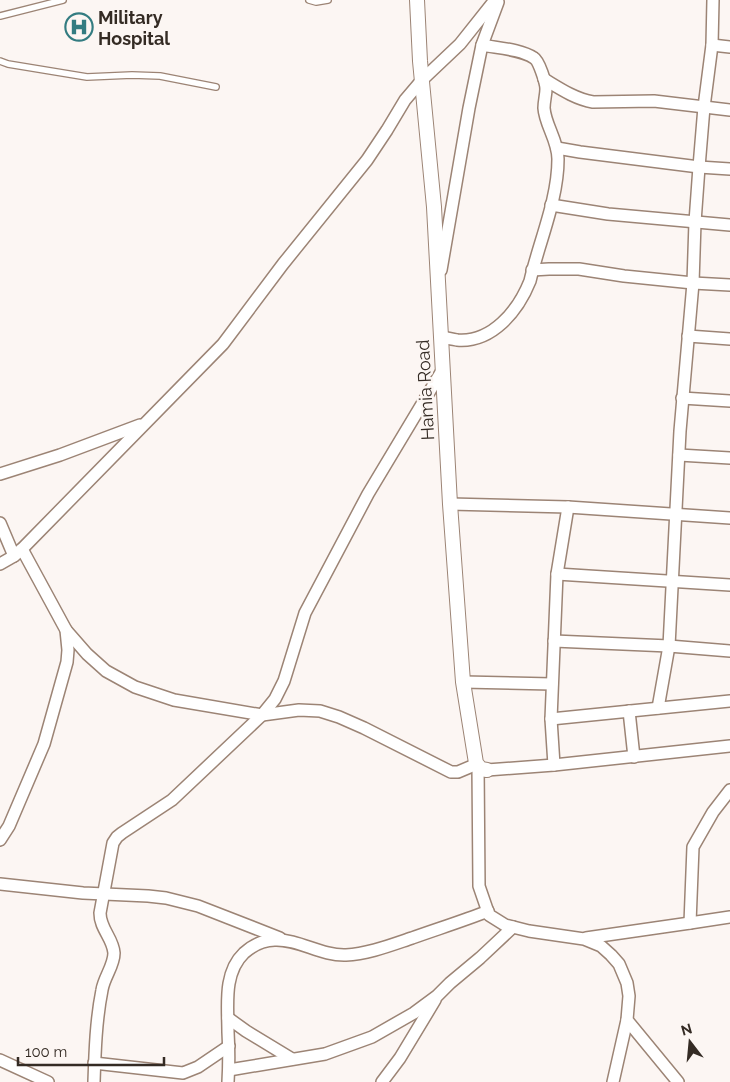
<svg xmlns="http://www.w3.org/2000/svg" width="730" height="1082" font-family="Raleway,sans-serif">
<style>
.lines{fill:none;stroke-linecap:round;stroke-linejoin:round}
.service-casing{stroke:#9c8475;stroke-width:8}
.minor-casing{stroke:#9c8475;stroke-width:14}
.tertiary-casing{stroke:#9c8475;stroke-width:16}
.service{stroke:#fff;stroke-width:5.5}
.minor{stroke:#fff;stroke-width:11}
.tertiary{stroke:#fff;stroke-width:14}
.labels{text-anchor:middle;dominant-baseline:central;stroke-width:5;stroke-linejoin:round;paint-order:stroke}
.poi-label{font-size:18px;font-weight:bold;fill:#342b24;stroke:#fcf6f3;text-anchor:start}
.street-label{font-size:18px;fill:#342b24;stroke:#fcf6f3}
</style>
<rect width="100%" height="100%" fill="#fcf6f3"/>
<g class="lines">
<!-- service casing -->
<g class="service-casing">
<g id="service">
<polyline points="309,0 316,2 328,0"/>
<polyline points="0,16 63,0"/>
<polyline points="0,61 8,64 87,77 132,75 160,76 216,87"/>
</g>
</g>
<!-- minor casing -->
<g class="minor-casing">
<g id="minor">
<polyline points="712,45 730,47"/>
<path d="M544,79C559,88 575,99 593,102L654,101L730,110"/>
<polyline points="557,148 580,152 699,167 730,169"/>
<polyline points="551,205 608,214 730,225"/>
<polyline points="441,270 469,108 482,45 498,2"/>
<polyline points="532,270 549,269 579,269 624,276 693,283 730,285"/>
<polyline points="688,336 730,339"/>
<path d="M441,337C446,338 452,339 457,340C492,343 518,311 530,281C539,242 558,200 558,159C558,140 545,125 544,108C544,101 546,95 546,89C546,83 539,61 534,58C521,49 497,48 482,45"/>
<polyline points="682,398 730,401"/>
<polyline points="679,455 730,458"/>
<polyline points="0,474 60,455 140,425"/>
<polyline points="450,504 568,507 730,518"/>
<polyline points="0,523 14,556"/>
<polyline points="0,564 14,556 22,549 223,344 283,264 367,160 387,130 405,100 422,80 460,44 495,0"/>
<polyline points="557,574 730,585"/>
<polyline points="66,630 87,654 106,671 135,687 174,700 262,715 299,710 320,711 339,717 364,728 451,772 458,772 477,764"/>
<polyline points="554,641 669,646 730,651"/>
<polyline points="463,682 552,684"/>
<polyline points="658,708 669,646 680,431 693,283 695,222 699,167 704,107 712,45 713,0"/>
<polyline points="629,711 634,757"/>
<polyline points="551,719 730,701"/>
<polyline points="554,765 551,719 557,574 568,507"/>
<polyline points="478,766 479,886 489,915 505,925 529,931 584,939 601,946 611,955 619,964 627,983 629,996 627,1020 678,1082"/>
<polyline points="487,770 554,765 730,746"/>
<polyline points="0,840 9,826 44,744 67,662 68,650 66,630 22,549"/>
<polyline points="0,884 83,893 148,896 166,898 198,906 280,938"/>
<polyline points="690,923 693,847 713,812 730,790"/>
<polyline points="586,938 690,923 730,917"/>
<polyline points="228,1018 246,1031 292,1059"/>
<polyline points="0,1060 48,1082"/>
<polyline points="94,1063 183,1073 198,1067 229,1046"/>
<polyline points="229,1070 325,1054 372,1037 414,1013 437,996 450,983 480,958 513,927"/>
<path d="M94,1082C95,1051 96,1020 102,990C104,977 114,966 114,953C113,938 100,929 100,913L113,843L117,837L122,833L172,800L262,715L275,699L284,681L305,613L368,494L443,369"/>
<path d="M228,1082C229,1065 229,1049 228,1032C228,1006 223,973 244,953C253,945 263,940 275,940C299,939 321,956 346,955C368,954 391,945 412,938C437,929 463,921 488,911"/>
<polyline points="382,1082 400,1058 435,1000"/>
<polyline points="613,1082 627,1020"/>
</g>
</g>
<!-- tertiary casing -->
<g class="tertiary-casing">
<polyline id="tertiary" points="417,0 420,61 434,207 450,504 463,682 476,763 481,769 487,770"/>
</g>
<!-- service -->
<use href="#service" class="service"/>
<!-- minor -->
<use href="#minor" class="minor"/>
<!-- tertiary -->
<use href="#tertiary" class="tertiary"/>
</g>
<!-- icons -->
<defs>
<g id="hospital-ring" transform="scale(1.4375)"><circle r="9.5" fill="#fcf6f3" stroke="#337c81" stroke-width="1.5"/><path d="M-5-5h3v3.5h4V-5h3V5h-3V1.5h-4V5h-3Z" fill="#337c81"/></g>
</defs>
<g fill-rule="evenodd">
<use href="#hospital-ring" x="79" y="27"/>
</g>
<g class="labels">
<!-- poi labels -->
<g class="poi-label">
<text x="98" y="17">Military<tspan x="98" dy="21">Hospital</tspan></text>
</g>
<!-- street labels -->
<g class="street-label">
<text transform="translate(425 390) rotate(-93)">Hamia Road</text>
</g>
</g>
<!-- north arrow -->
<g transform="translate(690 1042) rotate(344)" stroke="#fcf6f3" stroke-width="4" paint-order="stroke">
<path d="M0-4L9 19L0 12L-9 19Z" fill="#342b24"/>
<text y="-8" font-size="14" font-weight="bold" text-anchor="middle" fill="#342b24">N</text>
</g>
<!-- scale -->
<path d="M18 1057v8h146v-8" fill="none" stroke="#342b24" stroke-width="2.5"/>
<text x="25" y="1057" font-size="15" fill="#342b24" stroke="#fcf6f3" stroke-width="4" paint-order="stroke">100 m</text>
</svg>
